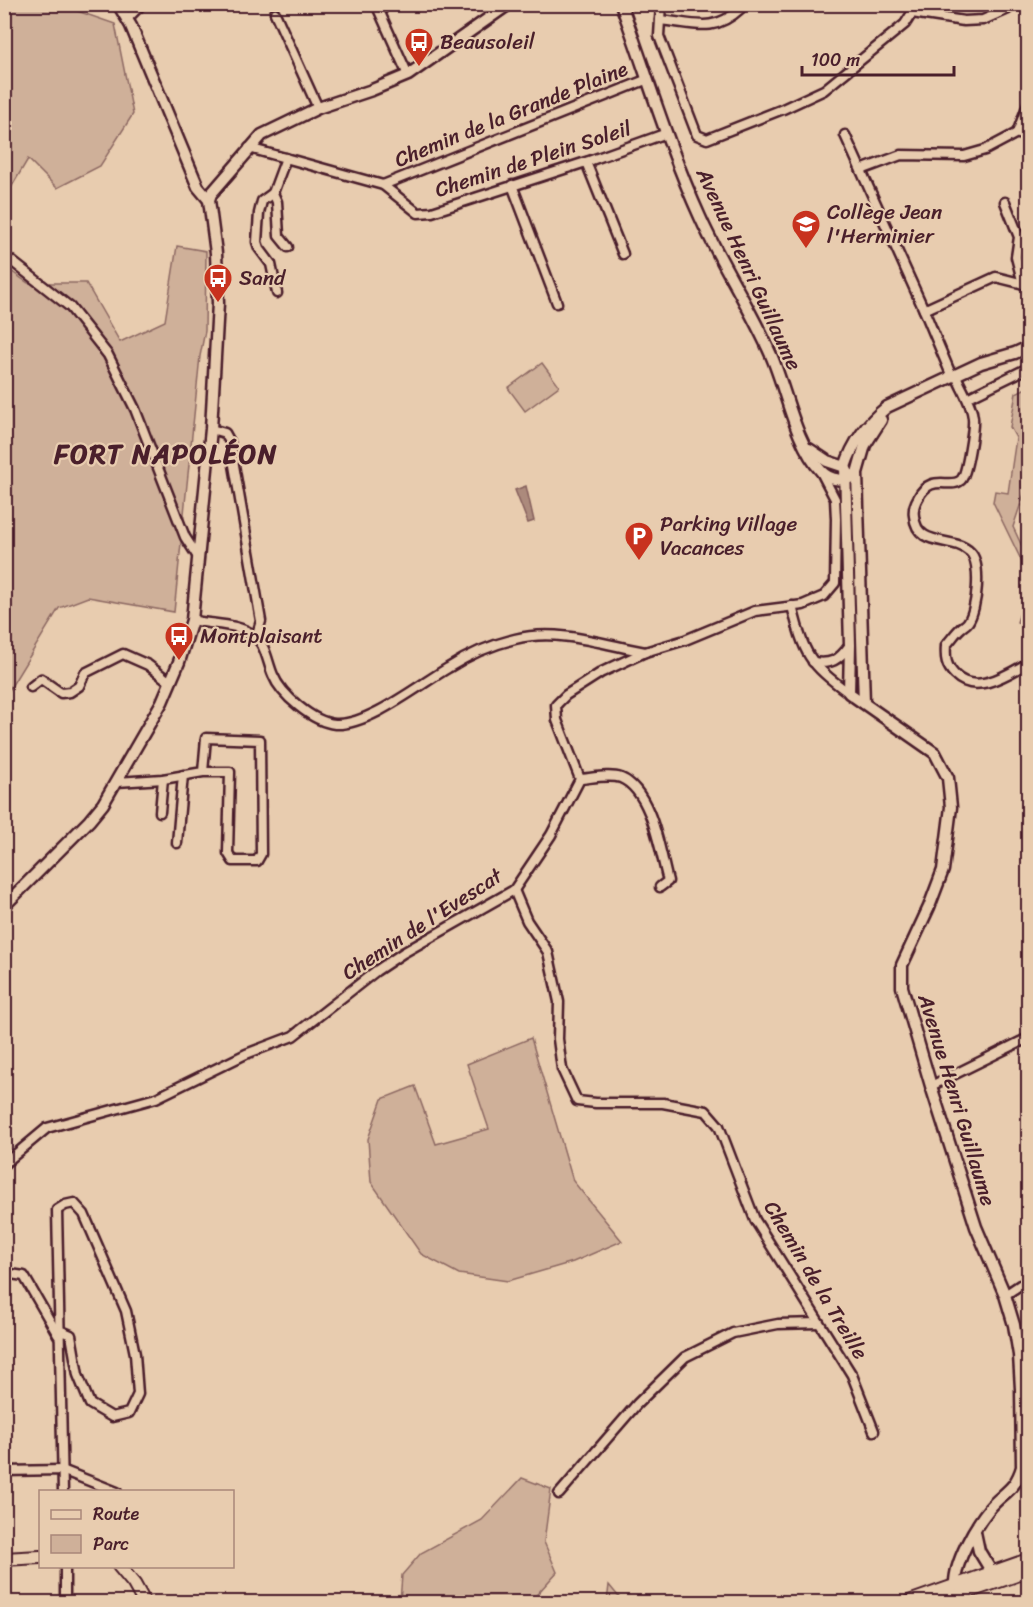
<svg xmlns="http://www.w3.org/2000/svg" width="1033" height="1607" font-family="Sriracha,sans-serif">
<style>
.green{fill:#cfb099;stroke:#8c6862;stroke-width:1.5}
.water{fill:#ac8a7c;stroke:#855f5c;stroke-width:1.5}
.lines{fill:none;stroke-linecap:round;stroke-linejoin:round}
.minor-casing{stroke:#4a1f2b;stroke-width:13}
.tertiary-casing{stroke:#4a1f2b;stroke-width:15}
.secondary-casing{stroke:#4a1f2b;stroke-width:16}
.minor{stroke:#e8ccaf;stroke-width:8}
.tertiary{stroke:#e8ccaf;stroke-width:10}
.secondary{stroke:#e8ccaf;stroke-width:12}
.labels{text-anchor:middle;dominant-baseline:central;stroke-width:4.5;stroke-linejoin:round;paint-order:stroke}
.poi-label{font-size:21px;fill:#4a1f2b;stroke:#e8ccaf;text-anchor:start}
.street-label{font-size:21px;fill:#4a1f2b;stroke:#e8ccaf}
.district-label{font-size:27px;font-weight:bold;letter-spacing:1.5px;fill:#4a1f2b;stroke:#e8ccaf}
</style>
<rect width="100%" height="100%" fill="#e8ccaf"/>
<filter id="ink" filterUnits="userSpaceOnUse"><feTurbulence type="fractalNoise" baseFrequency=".0167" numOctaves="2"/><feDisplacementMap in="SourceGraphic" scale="12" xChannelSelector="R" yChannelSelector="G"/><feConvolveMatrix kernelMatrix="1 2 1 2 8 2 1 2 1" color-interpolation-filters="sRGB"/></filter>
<g filter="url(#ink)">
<!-- green -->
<g class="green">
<polygon points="5,4 60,5 115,24 133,114 100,166 57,188 28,159 5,198"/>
<polygon points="177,246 206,251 205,331 200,356 174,612 88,597 59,608 9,690 5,695 5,267 28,283 86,283 120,342 165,321"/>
<polygon points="542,363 559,386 525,411 508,388"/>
<polygon points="1028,387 1028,486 1027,485 1013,527 1028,559 1028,585 1023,583 1026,570 993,502 995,491 1008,493 1016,438 1010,427 1016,393"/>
<polygon points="1028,588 1028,619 1020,624 1017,622"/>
<polygon points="531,1038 573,1181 622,1241 573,1262 508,1281 459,1274 421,1254 371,1182 368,1139 382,1099 415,1086 436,1144 489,1129 467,1064"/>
<polygon points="522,1478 551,1489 544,1542 557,1572 530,1602 400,1602 402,1575 421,1553 482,1520"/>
<polygon points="609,1585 623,1602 607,1602"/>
</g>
<!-- water -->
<polygon class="water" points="526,486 534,521 528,523 515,490"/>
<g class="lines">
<!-- minor casing -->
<g class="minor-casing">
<g id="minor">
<polyline points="376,4 408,75"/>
<polyline points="661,4 659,36 697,135 707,139 783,109 824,90 905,24 912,13 912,4"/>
<polyline points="1015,5 1016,4"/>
<polyline points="275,13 318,108"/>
<polyline points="912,13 964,21 983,20 1008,9"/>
<polyline points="127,19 142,4"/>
<path d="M660,20C693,23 713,34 740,9"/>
<polyline points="1017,133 1028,104"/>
<polyline points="1017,133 1028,138"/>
<polyline points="845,135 924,310 952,377"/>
<polyline points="249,148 383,185 648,79"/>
<polyline points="586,162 623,254"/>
<polyline points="861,170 901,155 964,156 985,150 1017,133"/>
<polyline points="383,185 418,213 432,212 586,162 667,133"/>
<polyline points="512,185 557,303"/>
<polyline points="273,193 277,202 279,236 288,247"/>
<polyline points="1005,202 1019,237 1016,257 1023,284"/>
<polyline points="4,255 70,307 108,355 135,409 185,537 198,557"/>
<polyline points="277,293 271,264 259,248 257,242 259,213 262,201 273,193 286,158"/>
<polyline points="924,310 996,277 1028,285"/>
<path d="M956,375C961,389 972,403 973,418C974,427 967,474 961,480C950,490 931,472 918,498C915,503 913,510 914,516C917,549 953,535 970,552C982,563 977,610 968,622C966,625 963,626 961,628C955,633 951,640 946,645C945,658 946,666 955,675C976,696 1008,674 1028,663"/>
<polyline points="967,398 1028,368"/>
<polyline points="211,429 225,433 230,442 261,621 258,631 255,635"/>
<path d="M792,606C804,654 808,663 849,693"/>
<path d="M192,620C211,625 238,623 253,635C266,644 267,661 273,675C281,695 313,722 335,724C368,726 419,685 448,668C468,655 491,645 515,639C557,628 603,644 645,652"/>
<path d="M813,662C831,665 839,660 849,646"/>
<polyline points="31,687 41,679 61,693 70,692 79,686 85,673 123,654 148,665 170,682"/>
<path d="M580,779C592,778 610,774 621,778C652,791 660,852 668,881L660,887"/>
<polyline points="117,782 163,779 203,772 230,772 228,853 233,861 257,861 261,854 260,740 206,738 203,772"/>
<polyline points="160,812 163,779"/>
<polyline points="177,843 183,775"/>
<polyline points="514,890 527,921 548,952 559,1002 558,1039 562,1069 577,1101 596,1103 663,1103 706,1111 719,1126 755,1220 852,1375 874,1431"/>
<polyline points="931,1086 1028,1038"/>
<polyline points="4,1164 47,1128 156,1098 246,1054 293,1036 376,971 403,953 514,890 551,835 580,779 557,720 556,705 566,695 602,672 645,652 685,640 755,611 803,605 824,596 835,583 836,519 835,499 822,474"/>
<polyline points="4,1273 24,1276 58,1335"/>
<polyline points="1005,1295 1020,1285 1028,1283"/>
<polyline points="59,1330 71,1335 78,1375 90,1404 112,1417 129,1413 138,1394 135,1354 126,1311 84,1214 74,1203 65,1205 57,1210 63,1492"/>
<polyline points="4,1471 62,1470 117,1492"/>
<polyline points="559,1494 637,1404 685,1357 733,1333 778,1324 819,1323"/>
<polyline points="65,1566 65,1602"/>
</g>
</g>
<!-- tertiary casing -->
<g class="tertiary-casing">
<g id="tertiary">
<polyline points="118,4 131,26 198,187 209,200"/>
<path d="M621,4C647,75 669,149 700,217C721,264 750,307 771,355C786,389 795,443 821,471C830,481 847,483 857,473"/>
<polyline points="809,449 827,461 845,467 848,473"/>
<polyline points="864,703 857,473 865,445 881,420"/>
<polyline points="4,906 89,821 103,804 162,702 179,662 192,620 211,429 218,303 216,253 209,200 211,194 262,135 318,108 372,90 408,75 509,4"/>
<polyline points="975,1532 979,1551 993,1574 991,1578"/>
<path d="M960,1602C957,1597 955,1591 955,1585C954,1563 975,1526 989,1509C1003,1492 1015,1491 1022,1467L1021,1389L1019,1355L1014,1325L1005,1295L976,1227L931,1086L902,987V965L929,907L943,870L951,807L948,778L935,753L849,693L850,645L845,467C853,442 867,423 887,407L981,363L1015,353L1028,347"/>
</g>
</g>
<!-- secondary casing -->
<g class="secondary-casing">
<g id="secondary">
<polyline points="4,1559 40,1557"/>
<polyline points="119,1566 134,1584 144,1602"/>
<polyline points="909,1602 1028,1560"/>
<polyline points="938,1602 1028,1571"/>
</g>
</g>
<!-- minor -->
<use href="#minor" class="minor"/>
<!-- tertiary -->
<use href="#tertiary" class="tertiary"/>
<!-- secondary -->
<use href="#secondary" class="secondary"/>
</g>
</g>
<!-- icons -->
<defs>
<g id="bus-pin" transform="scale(1.5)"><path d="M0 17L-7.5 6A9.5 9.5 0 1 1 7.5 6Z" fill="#c8321e" stroke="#e8ccaf"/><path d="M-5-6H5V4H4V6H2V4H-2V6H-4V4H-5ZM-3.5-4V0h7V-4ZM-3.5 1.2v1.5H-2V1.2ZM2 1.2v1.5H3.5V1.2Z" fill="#fff"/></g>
<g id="school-pin" transform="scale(1.5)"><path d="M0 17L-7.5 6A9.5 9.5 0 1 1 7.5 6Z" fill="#c8321e" stroke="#e8ccaf"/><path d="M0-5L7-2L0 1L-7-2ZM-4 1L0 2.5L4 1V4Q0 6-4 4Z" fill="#fff"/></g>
<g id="parking-pin" transform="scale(1.5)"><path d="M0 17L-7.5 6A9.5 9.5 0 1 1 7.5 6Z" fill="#c8321e" stroke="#e8ccaf"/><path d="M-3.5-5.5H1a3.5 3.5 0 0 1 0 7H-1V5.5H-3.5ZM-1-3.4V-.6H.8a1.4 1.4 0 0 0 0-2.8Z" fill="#fff"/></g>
</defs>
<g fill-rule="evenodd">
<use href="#bus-pin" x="419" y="42"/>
<use href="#school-pin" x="806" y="224"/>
<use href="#bus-pin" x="218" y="278"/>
<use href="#parking-pin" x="639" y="536"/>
<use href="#bus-pin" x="179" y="636"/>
</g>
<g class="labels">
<!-- poi labels -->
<g class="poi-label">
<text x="440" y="42">Beausoleil</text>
<text x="827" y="212">Collège Jean<tspan x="827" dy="24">l'Herminier</tspan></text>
<text x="239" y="278">Sand</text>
<text x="660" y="524">Parking Village<tspan x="660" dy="24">Vacances</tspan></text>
<text x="200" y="636">Montplaisant</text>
</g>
<!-- street labels -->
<g class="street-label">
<text transform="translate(511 114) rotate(-22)">Chemin de la Grande Plaine</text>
<text transform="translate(533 159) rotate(-18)">Chemin de Plein Soleil</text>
<text transform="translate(749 269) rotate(65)">Avenue Henri Guillaume</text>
<text transform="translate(422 924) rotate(-33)">Chemin de l'Evescat</text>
<text transform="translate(957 1100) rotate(73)">Avenue Henri Guillaume</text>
<text transform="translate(816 1280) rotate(59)">Chemin de la Treille</text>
</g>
<!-- district labels -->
<g class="district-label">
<text x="166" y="454">FORT NAPOLÉON</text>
</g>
</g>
<!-- margin -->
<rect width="1033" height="1607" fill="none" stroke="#e8ccaf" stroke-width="24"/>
<rect x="12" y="12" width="1009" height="1583" fill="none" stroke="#4a1f2b" stroke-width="2" filter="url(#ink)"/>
<!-- legend -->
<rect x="39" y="1490" width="195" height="78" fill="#e8ccaf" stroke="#a9877a" stroke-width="1.5"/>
<rect x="51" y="1510" width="30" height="9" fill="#e8ccaf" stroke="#a9877a" stroke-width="1.5"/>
<text x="93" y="1520" font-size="18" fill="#4a1f2b">Route</text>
<rect x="51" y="1535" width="30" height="18" fill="#cfb099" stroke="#a9877a" stroke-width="1.5"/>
<text x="93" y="1550" font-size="18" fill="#4a1f2b">Parc</text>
<!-- scale -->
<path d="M802 66v9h152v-9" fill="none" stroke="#4a1f2b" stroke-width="3"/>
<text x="811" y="66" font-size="18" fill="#4a1f2b" stroke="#e8ccaf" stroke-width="4.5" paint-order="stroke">100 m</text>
</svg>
